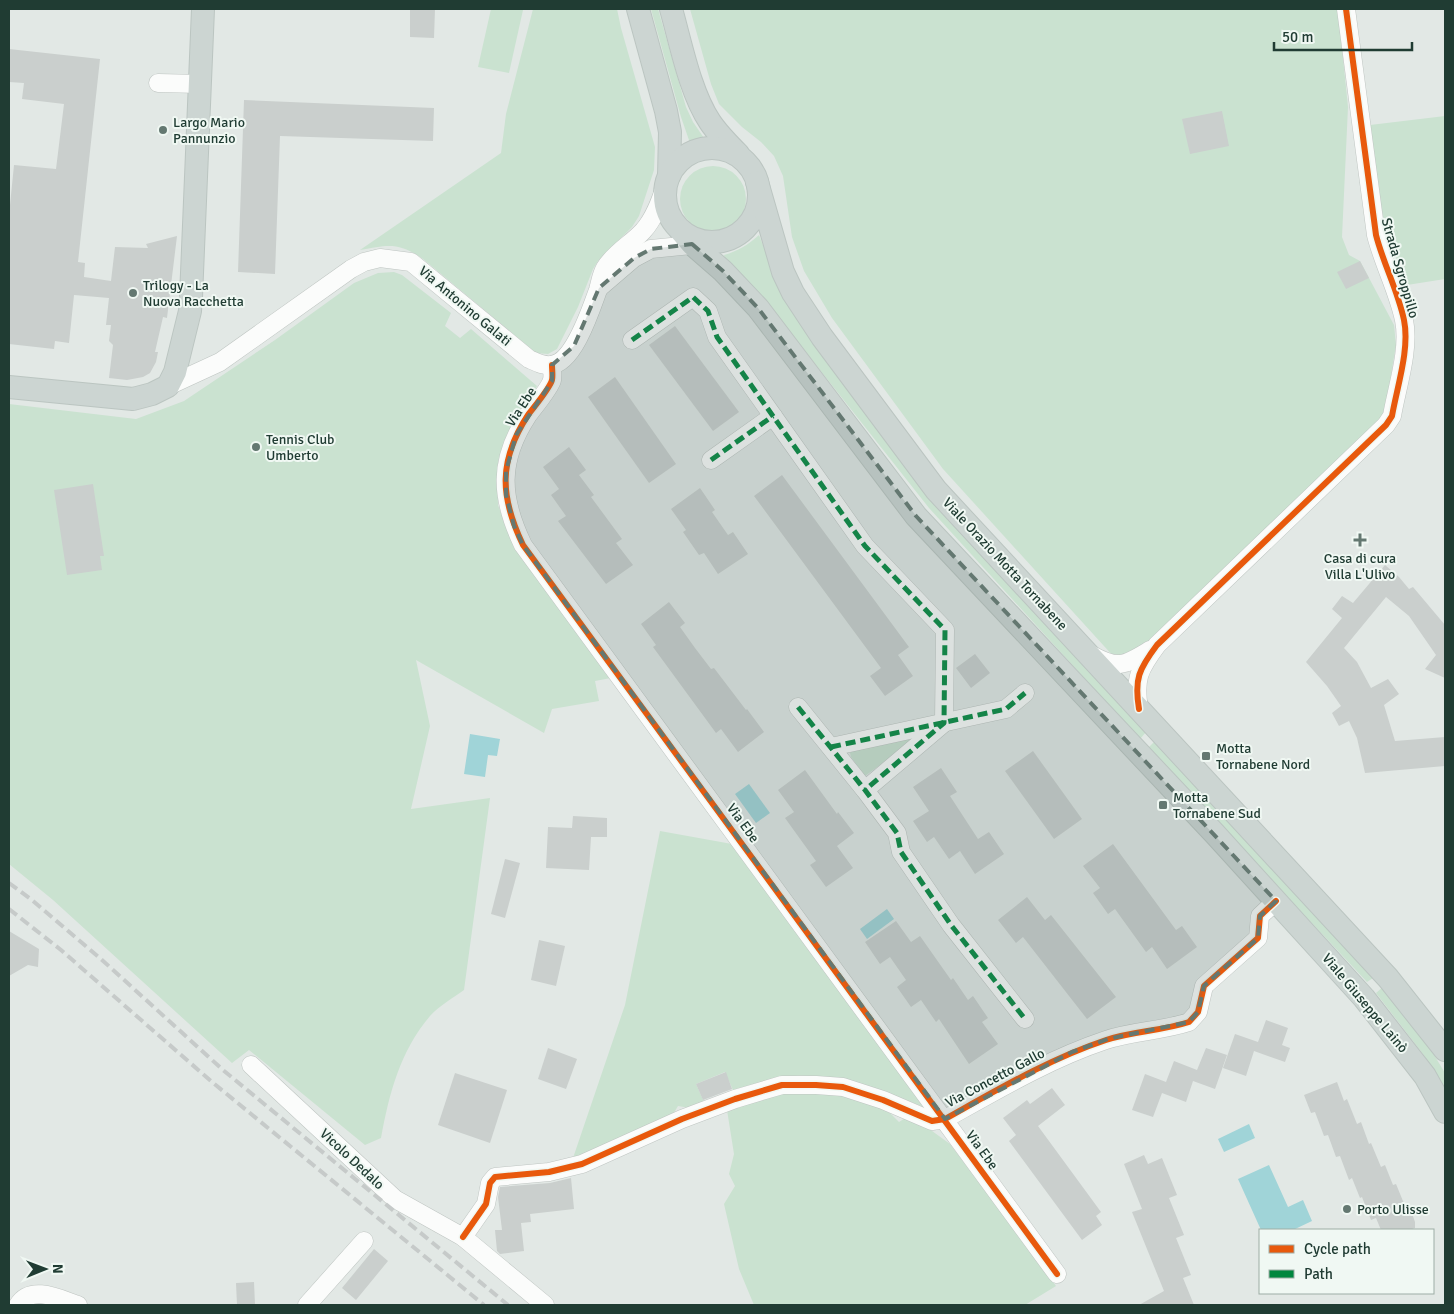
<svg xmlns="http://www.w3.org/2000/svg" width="1454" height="1314" font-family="Signika,sans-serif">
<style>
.green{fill:#cae2d0}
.water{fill:#a0d4d8}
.building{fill:#cacfcd}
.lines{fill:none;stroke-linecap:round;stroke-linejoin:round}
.minor-casing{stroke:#bfc5c2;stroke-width:19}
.major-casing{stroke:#bbc5c1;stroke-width:24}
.minor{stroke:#fbfcfb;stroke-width:18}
.major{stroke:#ccd5d2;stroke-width:22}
.rail{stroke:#c6cac9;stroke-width:4;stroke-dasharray:10 5;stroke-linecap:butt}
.quiet{stroke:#00873e;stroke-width:5;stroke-dasharray:10 5;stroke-linecap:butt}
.cycleway-casing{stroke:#f0f8f3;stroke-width:9}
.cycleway{stroke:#e8590c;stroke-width:6}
.marked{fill:#647871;fill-opacity:0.2;stroke:#647871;stroke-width:4;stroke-dasharray:10 6;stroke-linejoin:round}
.poi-dot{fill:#647871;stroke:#f0f8f3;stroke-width:2}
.labels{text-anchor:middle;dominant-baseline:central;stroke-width:4;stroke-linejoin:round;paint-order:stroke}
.poi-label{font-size:14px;fill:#203c33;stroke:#f0f8f3;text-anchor:start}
.street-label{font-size:14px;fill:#203c33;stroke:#f0f8f3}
</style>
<rect width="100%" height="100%" fill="#e2e8e5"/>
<!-- green -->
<g class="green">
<polygon points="491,9 523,10 509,73 478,67"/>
<path d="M533,9H617L621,28L655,147L654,170L639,216L632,227L598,261L593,269L578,307L557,349L548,354L536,353L423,259C398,242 389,245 360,250L501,153L506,114Z"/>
<polygon points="651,9 658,9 686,107 693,122 704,138 704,140 692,144 690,143 681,117"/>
<polygon points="690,9 1338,9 1348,107 1342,237 1349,255 1360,261 1394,325 1396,345 1385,412 1381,422 1152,641 1138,651 1114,657 943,469 832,318 804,271 792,237 783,176 774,156 761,142 742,127 719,104 711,84"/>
<polygon points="1445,116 1445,279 1407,285 1381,220 1370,125"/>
<circle cx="713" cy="199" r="33"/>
<path d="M759,235L783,296L1147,731L1140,739L929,508L763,298L725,258L724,255C738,251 748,245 759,235Z"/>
<path d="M394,272L402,275L451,313L445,326L460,338L471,329L537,386L531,397L513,422L499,457L497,470L498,505L511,539L611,678L595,681L599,701L552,709L544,733L416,660L430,726L411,809L490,798L464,990C453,998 439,1006 430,1016C400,1051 389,1094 381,1138L365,1145L249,1050L232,1063L53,900L9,864V404L136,419L184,401L275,340L354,283L378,273Z"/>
<polygon points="918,737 865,776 851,757 850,753 853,750"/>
<polygon points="1155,741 1376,976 1367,982 1148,748"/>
<path d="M660,831L732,844L926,1108C889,1092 834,1073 793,1076C772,1078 753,1084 733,1090L725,1072L696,1084L704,1102L690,1108L678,1106L672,1116L595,1152L573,1158L625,1005Z"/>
<polygon points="1383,987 1428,1045 1445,1073 1445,1092 1423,1054 1376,993"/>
<polygon points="828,1092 883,1106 899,1122 910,1115 950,1144 1056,1286 1025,1305 754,1305 739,1269 724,1204 735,1186 729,1174 734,1154 727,1110 768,1094"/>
</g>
<!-- water -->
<g class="water">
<polygon points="470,734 500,739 497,756 488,755 485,777 464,774"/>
<polygon points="749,784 770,813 756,823 735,794"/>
<polygon points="887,909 894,919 867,939 860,929"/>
<polygon points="1249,1124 1255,1138 1224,1152 1218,1139"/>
<polygon points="1269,1165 1288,1207 1303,1200 1312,1221 1293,1230 1261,1230 1238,1179"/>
</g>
<!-- building -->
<g class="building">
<polygon points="410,9 435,9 434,38 410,37"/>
<polygon points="9,49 100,59 78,262 85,263 84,277 111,281 115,247 148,248 146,244 177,236 167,318 163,317 155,352 158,352 156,362 150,373 143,377 127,380 109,378 113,345 109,341 111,325 106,325 109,298 74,295 69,343 55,341 54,349 9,344 9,215 14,165 56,169 64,104 22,99 24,83 9,82"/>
<polygon points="244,100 434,108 433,141 280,136 275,274 238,272"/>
<polygon points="1222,111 1229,146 1190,154 1182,119"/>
<polygon points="1360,261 1369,278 1346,289 1337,272"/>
<polygon points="675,326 739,412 713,431 649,345"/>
<polygon points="615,377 676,464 649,483 588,397"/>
<polygon points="569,447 586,470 579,475 594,495 591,497 622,539 616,543 633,565 606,584 558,521 566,516 551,495 559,489 543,467"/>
<polygon points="782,475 909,647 898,655 913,676 885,696 870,676 881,668 754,496"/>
<polygon points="93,484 104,556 100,556 102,570 67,575 54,490"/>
<polygon points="700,488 715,510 712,512 728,535 733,532 748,554 718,574 704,553 699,555 683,532 686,530 671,509"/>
<polygon points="1385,565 1399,577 1409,589 1413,587 1445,625 1445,678 1425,669 1436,655 1409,616 1386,597 1344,648 1357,662 1371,688 1388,679 1399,694 1384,705 1395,741 1445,737 1445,766 1365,773 1357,738 1349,721 1339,726 1332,713 1341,706 1327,686 1306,662 1342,618 1332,609 1342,596 1353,603"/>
<polygon points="669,602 685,623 680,627 695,648 711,669 714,668 746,710 747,709 764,732 738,752 721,729 716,733 653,647 656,645 641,624"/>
<polygon points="975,654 990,673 971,688 956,668"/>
<polygon points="1033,751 1082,819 1054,839 1005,771"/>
<polygon points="941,768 957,792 950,796 978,839 989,832 1004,854 975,874 960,851 949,859 934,837 927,842 913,821 929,811 913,787"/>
<polygon points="805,770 837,814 838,812 854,833 837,846 853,868 826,887 810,865 816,861 785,818 794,812 778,790"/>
<polygon points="573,816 607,818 607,837 591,837 589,870 546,868 548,827 572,828"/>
<polygon points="1113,844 1176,930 1182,926 1197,947 1167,969 1152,947 1146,952 1115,909 1108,914 1093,893 1100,888 1083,866"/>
<polygon points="505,859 520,863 505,918 491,914"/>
<polygon points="1027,897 1045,920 1051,915 1116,997 1087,1019 1023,937 1016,943 998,920"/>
<polygon points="896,921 911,942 920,936 951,980 953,978 968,1000 973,996 988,1018 982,1022 998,1044 969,1064 939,1019 936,1022 921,1000 911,1007 897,987 906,980 890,957 880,964 865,942"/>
<polygon points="9,931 39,949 38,967 28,965 9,976"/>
<polygon points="539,940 565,946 556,986 531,980"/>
<polygon points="1266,1020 1288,1028 1282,1045 1290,1048 1285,1062 1254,1051 1246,1076 1223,1068 1235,1034 1258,1042"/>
<polygon points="548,1048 577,1059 566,1089 538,1079"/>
<polygon points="1206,1048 1227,1055 1215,1089 1193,1081 1186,1102 1162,1093 1153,1117 1132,1110 1145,1074 1166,1082 1174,1061 1197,1070"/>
<polygon points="726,1072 732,1089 703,1100 696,1084"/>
<polygon points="455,1073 507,1090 490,1143 438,1125"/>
<polygon points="1337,1082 1344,1101 1347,1099 1357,1124 1361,1122 1369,1144 1371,1143 1381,1167 1385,1165 1393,1185 1396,1184 1405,1206 1409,1205 1415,1222 1415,1228 1409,1230 1381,1230 1376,1218 1371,1220 1362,1197 1360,1198 1352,1178 1349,1180 1340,1156 1336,1157 1328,1135 1324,1136 1315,1112 1311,1113 1304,1095"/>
<polygon points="1052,1088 1065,1105 1038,1126 1101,1212 1096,1216 1102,1225 1082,1240 1009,1141 1016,1135 1003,1118 1027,1100 1030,1104"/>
<polygon points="1144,1155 1148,1164 1162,1158 1177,1195 1169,1198 1184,1235 1176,1238 1191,1275 1183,1278 1194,1305 1139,1305 1164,1291 1132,1212 1142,1209 1124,1164"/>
<polygon points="571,1178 574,1209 530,1214 531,1222 521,1223 524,1251 500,1254 497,1251 495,1230 502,1230 498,1197 500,1187 550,1183"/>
<polygon points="374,1249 388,1261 356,1300 342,1288"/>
<polygon points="254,1282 255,1305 237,1305 236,1283"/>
</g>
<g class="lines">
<!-- minor casing -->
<g class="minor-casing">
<g id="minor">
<polyline points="158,83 200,84"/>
<polyline points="599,288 634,258 651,249 712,243"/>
<polyline points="632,340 693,297 708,311 717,337 865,546 945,630 944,723 865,790"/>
<path d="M552,365C552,370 553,376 552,380C550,388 534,407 528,415C498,461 500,497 523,545L1057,1274"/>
<path d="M168,386L220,362L351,269L364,262L380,258L411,262L529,359C536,362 543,366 551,365C574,363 591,309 598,290C600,283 601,275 605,268C614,253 631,244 643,231C654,219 660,202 665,187"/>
<polyline points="711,460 773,416"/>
<path d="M1092,655C1119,670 1125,665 1150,650"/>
<polyline points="798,707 865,790 897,833 901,852 951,925 1025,1019"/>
<path d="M1139,709C1134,679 1139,669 1157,645L1386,425L1392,416C1397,387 1410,349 1404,320C1398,291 1383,263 1376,235L1346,9"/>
<polyline points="831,747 1006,709 1025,693"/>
<polyline points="251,1065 395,1199 463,1237 545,1305"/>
<path d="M463,1237L486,1204L490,1183L495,1177L549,1172L582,1164L682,1119L735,1099L782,1085H816L843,1087L883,1100L932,1121L945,1119C997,1090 1049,1059 1106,1040C1133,1031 1162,1031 1189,1022L1198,1012L1204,986L1258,938L1260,916L1276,901"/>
<path d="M18,1305C31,1284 60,1299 78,1305"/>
<polyline points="307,1305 364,1241"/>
</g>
</g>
<!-- major casing -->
<g class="major-casing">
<g id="major">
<polyline points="638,9 666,111 670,132 669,176"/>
<path d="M671,9C681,44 690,92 710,122C718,134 728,144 738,154"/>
<circle cx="712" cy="195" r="47"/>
<polyline points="757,182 783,272 793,293 822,337 936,490 1388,978 1445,1050"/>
<polyline points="681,231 692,244 723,271 758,308 916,516 1215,834 1364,998 1425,1076 1445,1112"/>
<polyline points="9,387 133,399 152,394 168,386 175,372 190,311 191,297 203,9"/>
</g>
</g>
<!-- minor -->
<use href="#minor" class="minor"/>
<!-- major -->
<use href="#major" class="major"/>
<!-- rail -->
<g class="rail">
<polyline points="9,883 32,900 101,959 223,1070 508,1305"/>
<polyline points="9,909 61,950 212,1082 484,1305"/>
</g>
<!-- quiet -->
<g class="quiet">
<polyline points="632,340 693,297 708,311 717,337 865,546 945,630 944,723 865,790"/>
<polyline points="711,460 773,416"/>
<polyline points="798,707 865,790 897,833 901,852 951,925 1025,1019"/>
<polyline points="831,747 1006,709 1025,693"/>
</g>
<!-- cycleway casing -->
<g class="cycleway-casing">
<g id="cycleway">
<path d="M552,365C552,370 553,376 552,380C550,388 534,407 528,415C498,461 500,497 523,545L1057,1274"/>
<path d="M1139,709C1134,679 1139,669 1157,645L1386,425L1392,416C1397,387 1410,349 1404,320C1398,291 1383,263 1376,235L1346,9"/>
<path d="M463,1237L486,1204L490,1183L495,1177L549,1172L582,1164L682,1119L735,1099L782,1085H816L843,1087L883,1100L932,1121L945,1119C997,1090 1049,1059 1106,1040C1133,1031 1162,1031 1189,1022L1198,1012L1204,986L1258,938L1260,916L1276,901"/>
</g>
</g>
<!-- cycleway -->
<use href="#cycleway" class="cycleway"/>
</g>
<!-- marked area -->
<path class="marked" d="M692,244L723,271L758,308L916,516L1276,901L1260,916L1258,938L1204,986L1198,1012L1189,1022L1108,1039L1072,1052L945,1119L523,545L514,526L506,495V471L516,435L552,381V365L574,346L599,288L634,258L651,249Z"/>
<!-- markers -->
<g class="poi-dot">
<circle cx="163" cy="130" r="5"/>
<circle cx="133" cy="293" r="5"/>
<circle cx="256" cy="447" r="5"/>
<path d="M1357.5 532.5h5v5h5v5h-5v5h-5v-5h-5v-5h5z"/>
<rect x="1201" y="751" width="10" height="10" rx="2.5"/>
<rect x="1158" y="800" width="10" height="10" rx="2.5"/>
<circle cx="1347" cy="1209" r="5"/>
</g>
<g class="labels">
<!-- poi labels -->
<g class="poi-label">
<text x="173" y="122">Largo Mario<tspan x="173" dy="16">Pannunzio</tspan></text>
<text x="143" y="285">Trilogy - La<tspan x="143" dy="16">Nuova Racchetta</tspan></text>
<text x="266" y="439">Tennis Club<tspan x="266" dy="16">Umberto</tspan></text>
<text x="1360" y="558" text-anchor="middle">Casa di cura<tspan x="1360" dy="16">Villa L'Ulivo</tspan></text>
<text x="1216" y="748">Motta<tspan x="1216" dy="16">Tornabene Nord</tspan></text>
<text x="1173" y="797">Motta<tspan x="1173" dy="16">Tornabene Sud</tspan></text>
<text x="1357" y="1209">Porto Ulisse</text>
</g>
<!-- street labels -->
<g class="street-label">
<text transform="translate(1400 268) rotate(74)">Strada Sgroppillo</text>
<text transform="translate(465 306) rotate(40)">Via Antonino Galati</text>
<text transform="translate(521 407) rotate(-57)">Via Ebe</text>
<text transform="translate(1005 564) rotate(47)">Viale Orazio Motta Tornabene</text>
<text transform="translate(743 823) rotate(54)">Via Ebe</text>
<text transform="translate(1365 1003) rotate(50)">Viale Giuseppe Lainò</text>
<text transform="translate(995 1078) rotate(-28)">Via Concetto Gallo</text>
<text transform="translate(982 1150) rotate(54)">Via Ebe</text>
<text transform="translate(352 1159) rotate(43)">Vicolo Dedalo</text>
</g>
</g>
<!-- border -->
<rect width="1454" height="1314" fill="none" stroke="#203c33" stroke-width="20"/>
<!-- legend -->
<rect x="1259" y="1229" width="175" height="65" fill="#f0f8f3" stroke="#9dada6"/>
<rect x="1269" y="1245" width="25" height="8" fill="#e8590c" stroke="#9dada6"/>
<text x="1304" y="1254" font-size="15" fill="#203c33">Cycle path</text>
<rect x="1269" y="1270" width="25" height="8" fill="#00873e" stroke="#9dada6"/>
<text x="1304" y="1279" font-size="15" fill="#203c33">Path</text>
<!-- north arrow -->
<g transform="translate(45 1269) rotate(89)" stroke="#f0f8f3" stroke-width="4" paint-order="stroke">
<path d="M0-4L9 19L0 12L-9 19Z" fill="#203c33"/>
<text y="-8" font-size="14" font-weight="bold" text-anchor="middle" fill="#203c33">N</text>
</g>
<!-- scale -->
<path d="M1274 42v8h138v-8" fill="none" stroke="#203c33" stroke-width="2.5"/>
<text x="1282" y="42" font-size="15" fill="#203c33" stroke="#f0f8f3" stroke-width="4" paint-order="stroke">50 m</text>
</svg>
